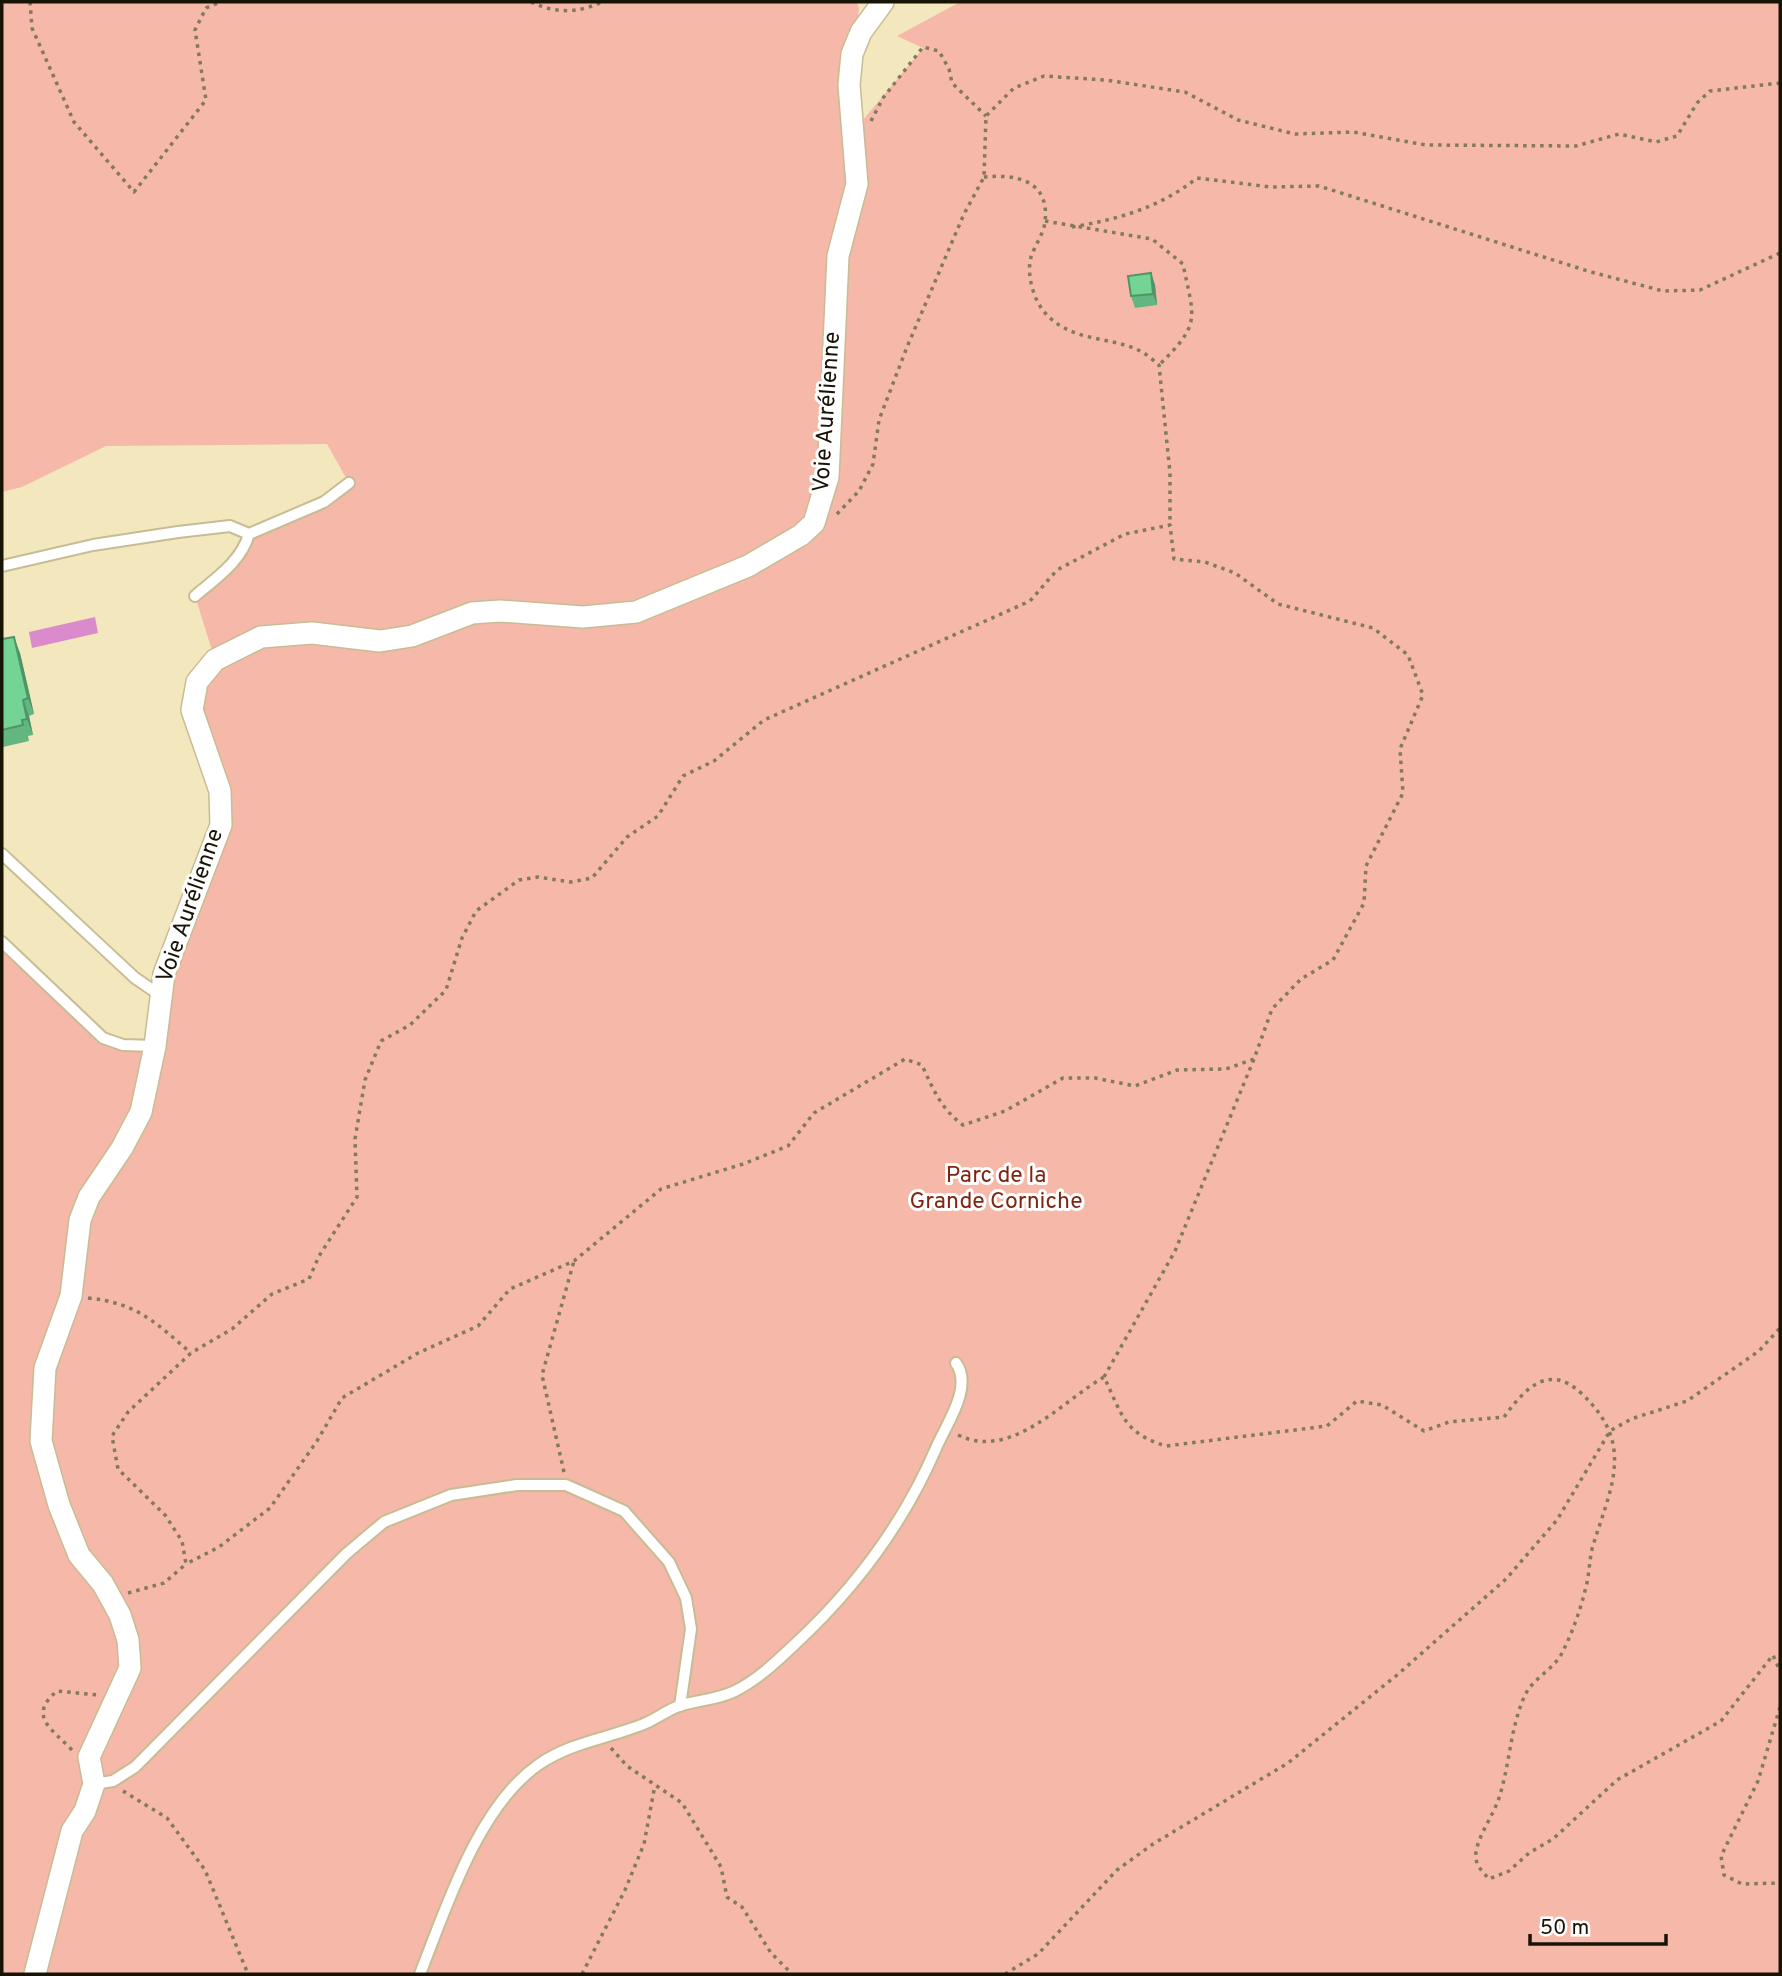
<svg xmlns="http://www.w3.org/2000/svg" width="1782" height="1976" font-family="Overpass,sans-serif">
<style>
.green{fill:#f6b8a9}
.water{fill:#db8acb}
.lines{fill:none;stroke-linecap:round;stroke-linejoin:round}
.lane-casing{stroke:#c8bc94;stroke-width:14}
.street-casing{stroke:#c8bc94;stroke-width:24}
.path{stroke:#817a5e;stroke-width:3.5;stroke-dasharray:3.5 5;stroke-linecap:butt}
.lane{stroke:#fff;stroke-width:10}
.street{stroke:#fff;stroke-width:21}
.wall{fill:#63b680}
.shaded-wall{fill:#509468}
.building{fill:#73d495;stroke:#509468;stroke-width:2}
.labels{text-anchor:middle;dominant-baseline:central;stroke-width:6;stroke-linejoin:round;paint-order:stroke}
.street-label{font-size:23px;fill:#181405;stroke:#fff}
.park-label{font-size:23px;fill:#7f2511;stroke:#fff}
</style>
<rect width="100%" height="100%" fill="#f3e7be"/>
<!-- green -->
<polygon class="green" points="2,2 857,2 859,8 851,82 853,132 923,48 897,36 960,2 1780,2 1780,1974 2,1974 2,942 103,1038 143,1046 221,825 192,710 215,660 195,596 228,568 249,534 296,517 349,483 327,444 106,446 22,487 2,492"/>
<!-- water -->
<polygon class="water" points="95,617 98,633 32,648 29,632"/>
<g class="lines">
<!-- lane casing -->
<g class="lane-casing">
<g id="lane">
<polyline points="249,534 324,502 349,483"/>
<path d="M2,566L93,545L178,532L230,526L249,534C241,562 216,578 195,596"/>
<polyline points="2,854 135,978 160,995"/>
<polyline points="2,942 103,1038 123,1045 155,1046"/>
<polyline points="94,1784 113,1781 135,1767 346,1554 384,1522 451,1495 517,1485 566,1485 624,1511 669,1562 686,1598 691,1629 680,1706"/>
<path d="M420,1974C446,1908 478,1807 538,1765C570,1742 611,1738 646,1723C657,1718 668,1710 679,1706C697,1700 717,1700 735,1691C757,1680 775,1663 793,1646C855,1589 904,1523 937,1446C947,1423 973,1387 956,1363"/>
</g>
</g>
<!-- street casing -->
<g class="street-casing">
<polyline id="street" points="35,1974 72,1831 85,1811 94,1784 89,1757 130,1668 128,1640 120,1615 103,1584 79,1555 59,1505 41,1441 45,1368 71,1296 80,1220 89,1197 122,1148 141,1112 155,1046 164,974 221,825 220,791 192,710 197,682 215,660 261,637 312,633 380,641 412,636 472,613 500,611 583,617 636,612 748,566 801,535 814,523 828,477 838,256 857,184 849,85 852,54 861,32 883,2"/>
</g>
<!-- path -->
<g class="path">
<polyline points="30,2 32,28 74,122 134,192 206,100 195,30 206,8 220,2"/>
<path d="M531,2C556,14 578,13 602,2"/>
<polyline points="871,121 883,98 923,47 939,51 949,69 952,83 986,116"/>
<path d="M984,177C1016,174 1050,180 1045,222C1044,233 1035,245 1031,257C1026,275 1034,303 1048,316C1075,343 1113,336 1142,352C1148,355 1154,361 1159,365L1170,473V525"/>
<path d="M1045,221L1152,239L1183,264C1194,319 1202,323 1159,365"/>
<path d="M1072,227C1119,219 1159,208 1197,178L1271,187L1319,186L1591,272L1663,291L1700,290L1780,253"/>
<polyline points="837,514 859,491 873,464 879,420 907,347 964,214 984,177 986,116 1014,88 1044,76 1105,80 1185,92 1238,120 1295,134 1353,132 1426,145 1576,146 1619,134 1656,142 1677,136 1697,103 1710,91 1780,83"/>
<path d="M88,1298C137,1303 155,1322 191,1353"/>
<polyline points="1104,1377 1175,1251 1254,1059"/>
<path d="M958,1435C1011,1461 1061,1402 1104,1377C1122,1414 1123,1433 1166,1446L1327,1426L1357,1401L1382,1405L1424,1431L1449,1422L1504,1417C1524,1390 1548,1362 1581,1393C1637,1445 1610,1488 1592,1549C1589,1563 1589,1578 1585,1591C1580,1611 1572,1633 1563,1651C1555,1669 1533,1678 1525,1695C1510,1728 1510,1764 1499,1798C1493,1816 1479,1834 1476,1852C1474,1864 1482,1871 1489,1879L1509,1871L1529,1853L1553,1839L1617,1780L1721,1721L1773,1655L1780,1671"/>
<polyline points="564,1472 542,1375 574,1261"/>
<path d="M128,1593L164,1583L186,1564L182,1541L165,1515L118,1469L112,1436L128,1412L191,1353L232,1329L272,1294L309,1279L319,1256L357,1197L355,1139L365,1080L381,1041L410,1025L446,990L462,938L476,911L519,880L538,877L571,882L592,878L627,837L658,816L683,776L714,761L764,720L1030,601L1057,570L1125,534L1170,525L1174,559L1205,562L1235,573L1278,604L1373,628L1408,655L1423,695L1400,749L1403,793L1366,866L1364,903L1333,960L1301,979L1272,1009L1254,1059L1226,1069L1177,1070L1135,1086L1095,1078H1063L1005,1111L963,1125C941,1109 933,1089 922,1065L905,1059L814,1113L788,1146L743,1164L661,1189L574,1261L510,1289L478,1326L418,1353L342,1398L317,1441L270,1508L219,1547L186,1564"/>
<polyline points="1780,1707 1758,1781 1721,1856 1724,1875 1742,1884 1780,1883"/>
<polyline points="611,1748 627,1766 682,1803 721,1867 727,1897 742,1907 771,1953 792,1974"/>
<path d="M72,1750C52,1729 27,1716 57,1691L98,1695"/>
<polyline points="123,1791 167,1818 205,1870 248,1974"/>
<polyline points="582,1974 625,1890 644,1844 655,1785"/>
<polyline points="1005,1974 1038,1954 1117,1870 1153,1844 1288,1763 1397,1675 1506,1579 1557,1520 1610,1431 1631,1419 1687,1401 1759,1351 1780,1328"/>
</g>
<!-- lane -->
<use href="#lane" class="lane"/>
<!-- street -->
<use href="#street" class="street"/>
</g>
<!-- wall -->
<g class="wall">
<polygon points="1151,273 1155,285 1157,305 1135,308 1131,296"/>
<polygon points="2,639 20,653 34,714 29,716 33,735 28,736 29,741 3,747 2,745"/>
</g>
<!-- shaded-wall -->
<g class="shaded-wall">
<polygon points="1151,273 1155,285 1157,305 1153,294"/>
<polygon points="14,637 20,653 34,714 28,698"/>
<polygon points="23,700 29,716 33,735 27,719"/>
</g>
<!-- building -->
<g class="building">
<polygon points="1151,273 1153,294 1131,296 1128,276"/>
<polygon points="14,637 28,698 23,700 27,719 22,720 23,725 2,730 2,639"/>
</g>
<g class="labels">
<!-- street labels -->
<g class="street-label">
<text transform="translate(828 412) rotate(-86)">Voie Aurélienne</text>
<text transform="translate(191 906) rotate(-71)">Voie Aurélienne</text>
</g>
<!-- park labels -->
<g class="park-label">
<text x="996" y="1176">Parc de la<tspan x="996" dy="26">Grande Corniche</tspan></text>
</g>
</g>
<!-- border -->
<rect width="1782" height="1976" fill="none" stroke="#181405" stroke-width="7"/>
<!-- scale -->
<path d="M1530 1934v10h136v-10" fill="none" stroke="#181405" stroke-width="3.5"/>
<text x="1540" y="1934" font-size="21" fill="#181405" stroke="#ffffff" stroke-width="5" paint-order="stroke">50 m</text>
</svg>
